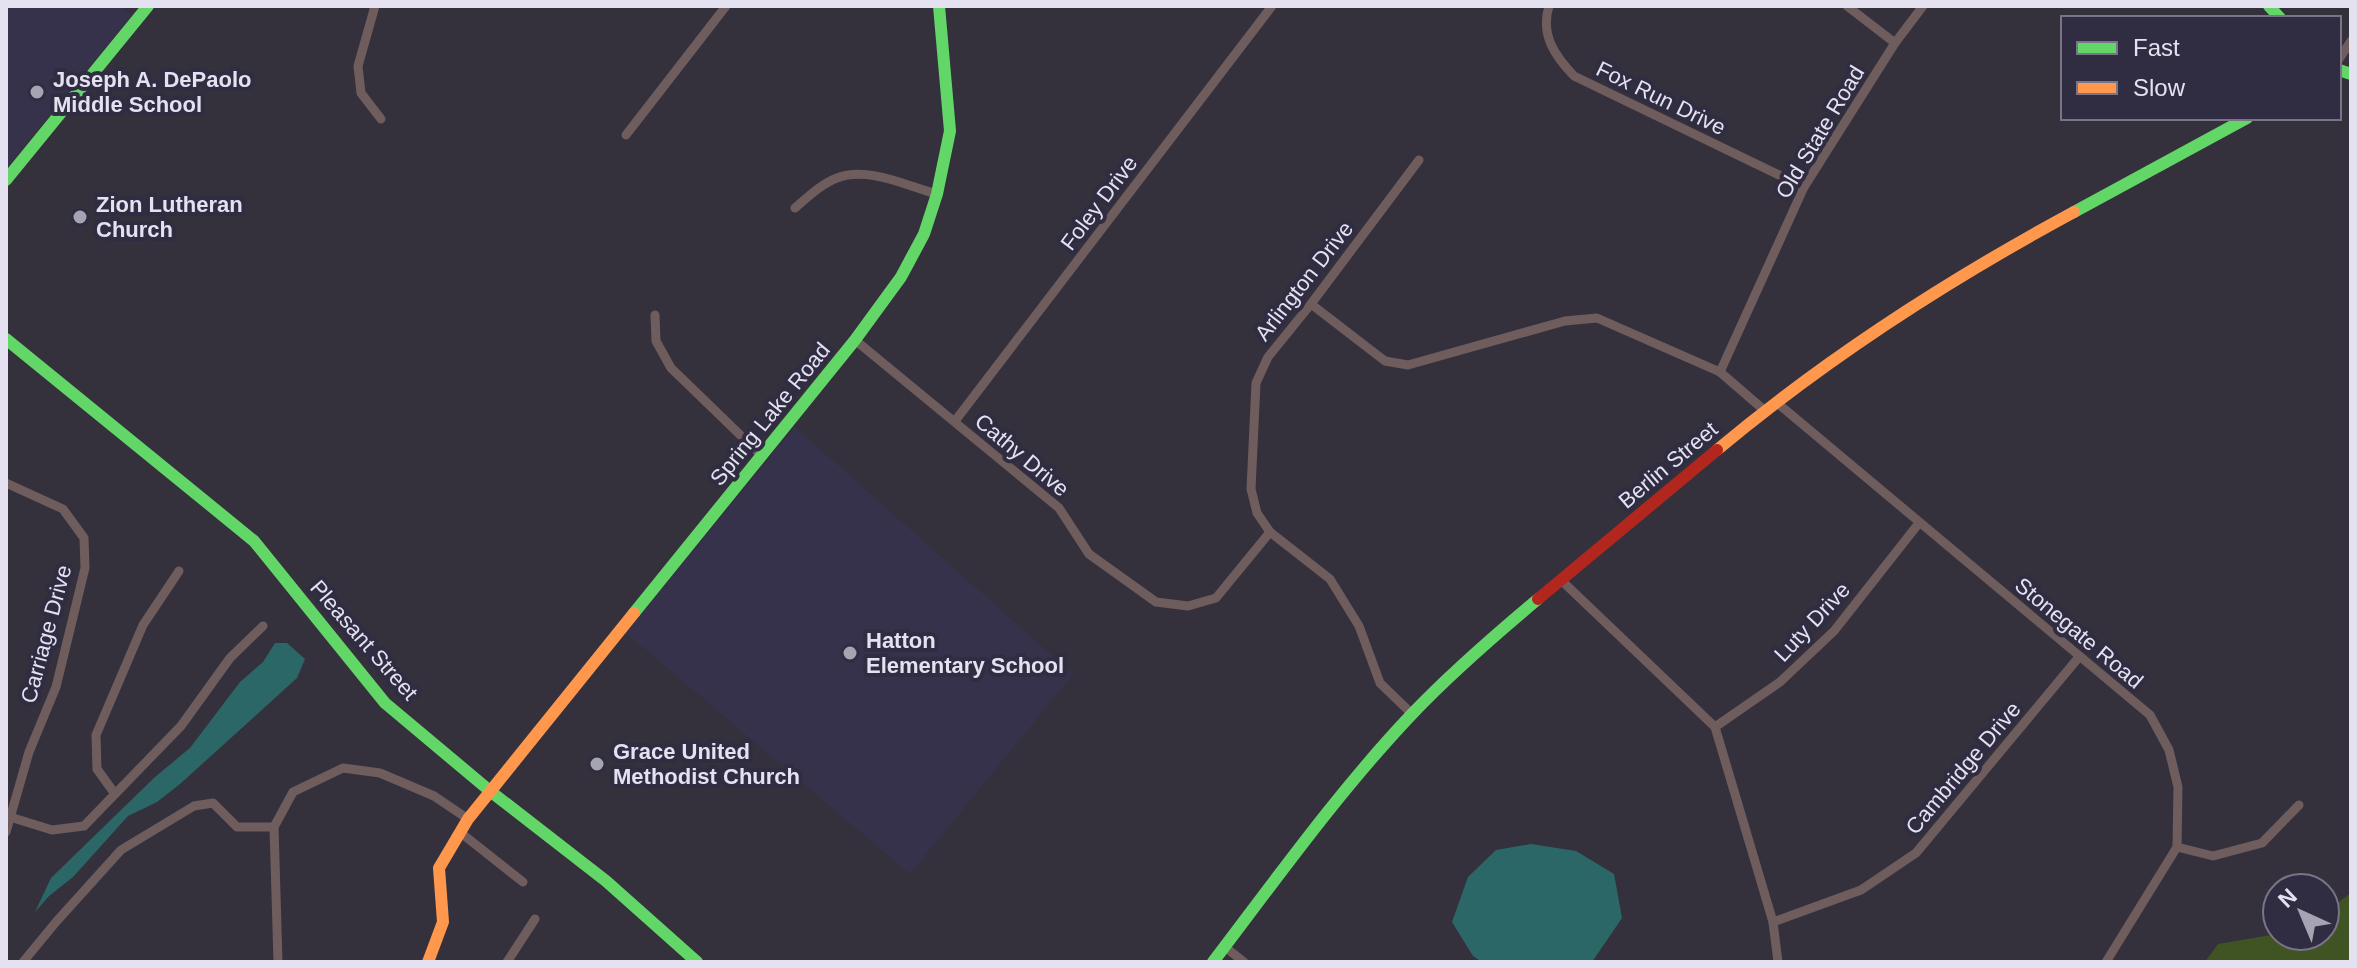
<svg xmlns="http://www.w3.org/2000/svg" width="2357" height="968" font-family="Helvetica,sans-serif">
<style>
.built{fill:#37324c}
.green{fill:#405423}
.water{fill:#2c6768}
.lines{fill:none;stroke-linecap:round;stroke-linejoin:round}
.street{stroke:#6f5d5e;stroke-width:9}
.fast{stroke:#63d668;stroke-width:12}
.slow{stroke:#ff974d;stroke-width:12}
.jam{stroke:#b3261e;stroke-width:12}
.poi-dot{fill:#a6a4b2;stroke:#302c42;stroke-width:3}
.labels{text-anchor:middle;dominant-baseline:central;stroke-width:8;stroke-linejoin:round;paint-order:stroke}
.poi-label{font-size:22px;font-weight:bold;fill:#e4e2f1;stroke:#302c42;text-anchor:start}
.street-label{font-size:22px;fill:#e4e2f1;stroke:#302c42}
</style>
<rect width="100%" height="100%" fill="#34313d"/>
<!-- built -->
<g class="built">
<polygon points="6,6 121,6 131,16 6,168"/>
<polygon points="795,427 1073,674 910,874 626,633"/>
</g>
<!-- green -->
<polygon class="green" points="2351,893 2351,962 2205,962 2218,944 2277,934 2325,936 2325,912"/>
<!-- water -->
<g class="water">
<polygon points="275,643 287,643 305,659 297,678 180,784 157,802 128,816 73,877 49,896 35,912 51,878 155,777 190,748 240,682 263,662"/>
<polygon points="1531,844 1576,851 1614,874 1622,918 1592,962 1482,962 1473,956 1452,922 1468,877 1496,850"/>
</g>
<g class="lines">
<!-- street -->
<g class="street">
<polyline points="375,6 358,66 361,93 381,119"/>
<path d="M1549,6C1540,35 1555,56 1574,76L1804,187"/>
<polyline points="1847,6 1895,43"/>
<polyline points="2339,59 2351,41"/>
<polyline points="626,135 726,6"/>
<path d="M795,208C808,197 821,184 837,178C868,166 907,186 937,194"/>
<polyline points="1311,304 1385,361 1408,365 1565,321 1597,318 1720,372 1764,410"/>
<polyline points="655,315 656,341 671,368 762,456"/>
<polyline points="855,340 1059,508 1089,554 1156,602 1188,606 1216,598 1270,532"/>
<polyline points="1720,372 1804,187 1895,43 1923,6"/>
<polyline points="1776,402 2150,715 2169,750 2178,787 2177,847 2106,962"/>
<polyline points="955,421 1272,6"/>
<polyline points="6,483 63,509 84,538 85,568 56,687 29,752 6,832"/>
<polyline points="1562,581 1715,727 1773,922 1778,962"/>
<polyline points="1412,714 1380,683 1359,626 1330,579 1270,532 1257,513 1251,489 1256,383 1268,357 1311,304 1419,160"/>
<polyline points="1715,727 1780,682 1834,631 1919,523"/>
<polyline points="115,794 97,769 96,735 143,625 179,571"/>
<polyline points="10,817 52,830 84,826 181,726 230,658 263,626"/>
<polyline points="461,833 523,882"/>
<polyline points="2177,847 2213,856 2262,843 2299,805"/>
<polyline points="1773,922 1861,890 1916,853 2079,657"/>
<polyline points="1225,947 1244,962"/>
<polyline points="23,962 56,922 121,850 194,806 213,803 237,827 274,827"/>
<polyline points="278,962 274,827 293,792 343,768 380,773 434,796 468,819"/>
<polyline points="507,962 535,919"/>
</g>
<!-- fast -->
<g class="fast">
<polyline points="2269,6 2280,18"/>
<polyline points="2339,70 2351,74"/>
<polyline points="6,180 148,6"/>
<polyline points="2074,212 2247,118"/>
<polyline points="6,339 254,541 385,703 490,791 606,881 697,962"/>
<polyline points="634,613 855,340 901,277 924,234 937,194 950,131 939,6"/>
<path d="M1213,962C1277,878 1339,791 1412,714C1451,673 1495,635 1538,599"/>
</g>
<!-- slow -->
<g class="slow">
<path d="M1717,450C1827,358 1948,280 2074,212"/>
<polyline points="428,962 443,922 439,868 468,819 634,613"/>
</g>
<!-- jam -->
<polyline class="jam" points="1538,599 1717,450"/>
</g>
<!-- markers -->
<g class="poi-dot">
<circle cx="37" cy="92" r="8"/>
<circle cx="80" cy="217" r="8"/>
<circle cx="850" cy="653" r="8"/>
<circle cx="597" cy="764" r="8"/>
</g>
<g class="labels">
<!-- poi labels -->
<g class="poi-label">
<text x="53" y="79">Joseph A. DePaolo<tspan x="53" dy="25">Middle School</tspan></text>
<text x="96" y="204">Zion Lutheran<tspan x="96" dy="25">Church</tspan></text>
<text x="866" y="640">Hatton<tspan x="866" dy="25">Elementary School</tspan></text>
<text x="613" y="751">Grace United<tspan x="613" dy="25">Methodist Church</tspan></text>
</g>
<!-- street labels -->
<g class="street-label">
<text transform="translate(1661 98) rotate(26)">Fox Run Drive</text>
<text transform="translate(1820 132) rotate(-59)">Old State Road</text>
<text transform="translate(1099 203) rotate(-53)">Foley Drive</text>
<text transform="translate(1304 281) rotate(-52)">Arlington Drive</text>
<text transform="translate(770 414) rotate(-51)">Spring Lake Road</text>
<text transform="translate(1022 455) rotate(40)">Cathy Drive</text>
<text transform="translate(1668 465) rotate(-40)">Berlin Street</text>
<text transform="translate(1812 622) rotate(-47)">Luty Drive</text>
<text transform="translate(2079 633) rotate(40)">Stonegate Road</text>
<text transform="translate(46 634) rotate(-75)">Carriage Drive</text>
<text transform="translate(364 640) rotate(49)">Pleasant Street</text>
<text transform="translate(1963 768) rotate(-50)">Cambridge Drive</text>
</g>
</g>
<!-- border -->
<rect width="2357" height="968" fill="none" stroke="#e4e2f1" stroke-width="16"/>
<!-- legend -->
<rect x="2061" y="16" width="280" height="104" fill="#302c42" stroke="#787588" stroke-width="2"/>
<rect x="2077" y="42" width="40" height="12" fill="#63d668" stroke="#787588" stroke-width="2"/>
<text x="2133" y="56" font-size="24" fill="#e4e2f1">Fast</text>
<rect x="2077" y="82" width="40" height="12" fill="#ff974d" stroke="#787588" stroke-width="2"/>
<text x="2133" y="96" font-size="24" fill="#e4e2f1">Slow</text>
<!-- north arrow -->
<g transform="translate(2301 912) rotate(316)"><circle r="38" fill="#302c42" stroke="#787588" stroke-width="2"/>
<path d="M0-6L14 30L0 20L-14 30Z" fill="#a6a4b2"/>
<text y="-12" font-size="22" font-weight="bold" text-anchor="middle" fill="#e4e2f1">N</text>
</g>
</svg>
